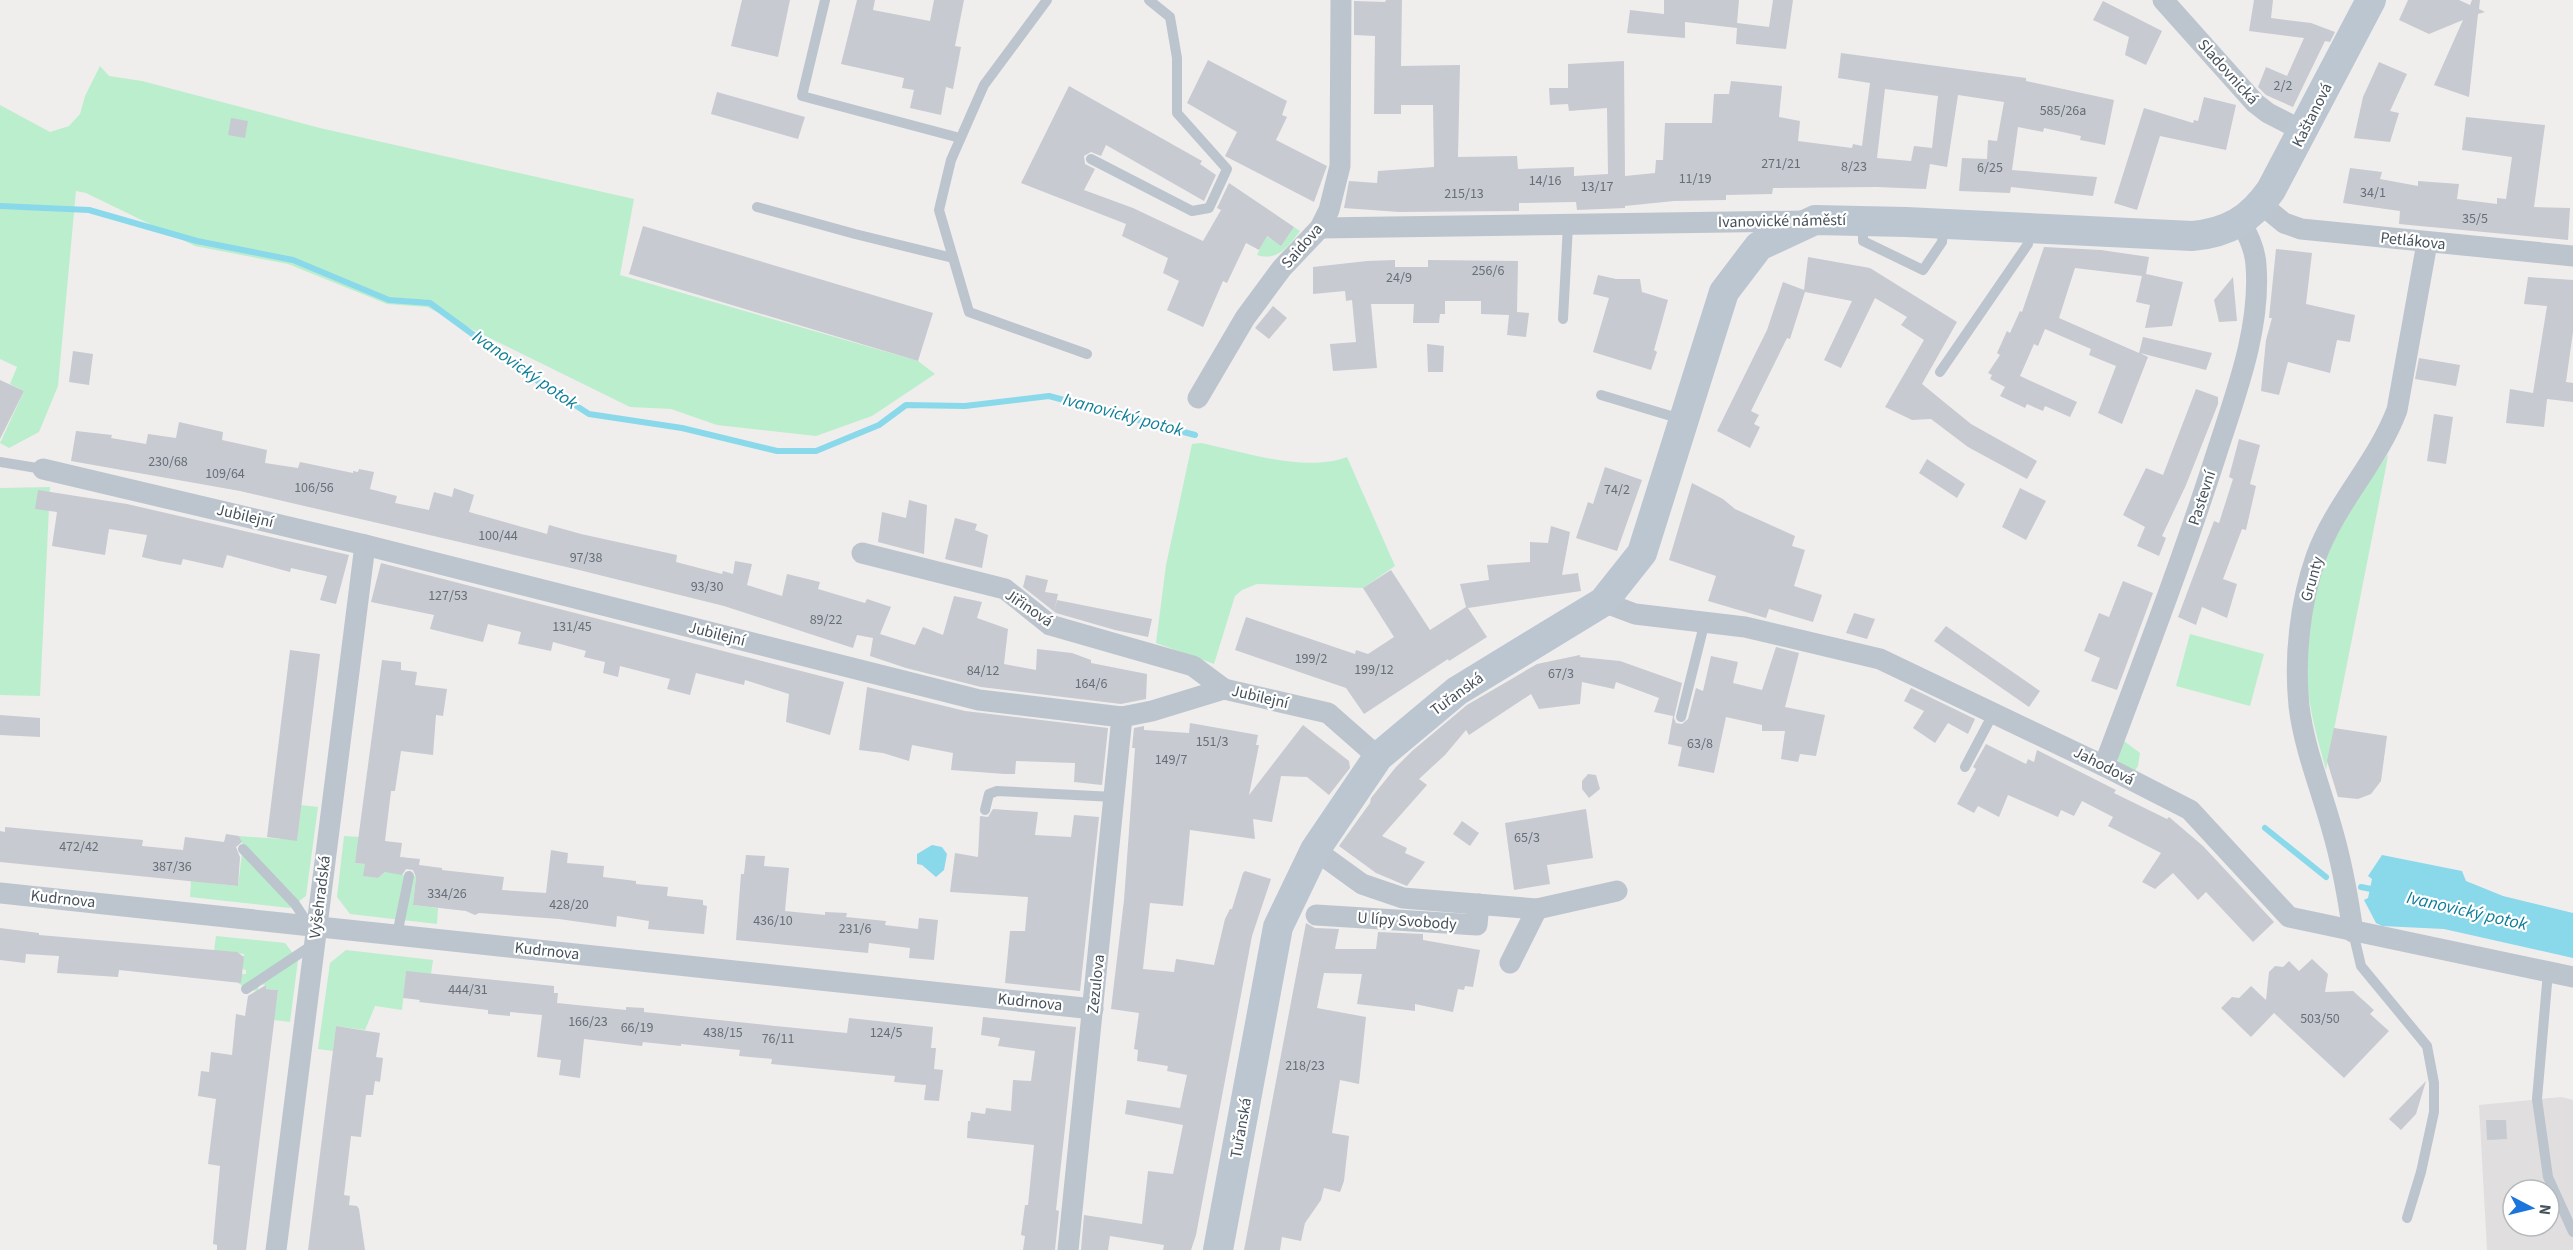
<svg xmlns="http://www.w3.org/2000/svg" width="2573" height="1250" font-family="'Source Sans 3',sans-serif">
<style>
.education{fill:#e1dedf;fill-rule:evenodd}
.green{fill:#bbeecd}
.water{fill:#89d9eb}
.lines{fill:none;stroke-linecap:round;stroke-linejoin:round}
.stream{stroke:#89d9eb;stroke-width:6}
.building{fill:#c7cad0;fill-rule:evenodd}
.service{stroke:#bcc5cd;stroke-width:10}
.minor{stroke:#bcc5cd;stroke-width:21}
.secondary{stroke:#bbc6d1;stroke-width:30}
.labels{text-anchor:middle;dominant-baseline:central;stroke-width:4.5;stroke-linejoin:round;paint-order:stroke}
.number-label{font-size:14px;fill:#666f78}
.street-label{font-size:16px;fill:#46515a;stroke:#fff}
.water-label{font-size:18px;font-style:italic;fill:#0e7e97;stroke:#fff}
</style>
<rect width="100%" height="100%" fill="#f0eded"/>
<!-- education -->
<path class="education" d="M2562,1097L2573,1100V1250H2487L2479,1105ZM2513,1190H2549V1226H2513Z"/>
<!-- green -->
<g class="green">
<polygon points="100,66 109,76 142,81 320,128 634,199 620,275 918,361 935,374 872,416 816,436 717,425 671,409 630,407 427,307 387,304 288,264 195,246 86,193 76,191 58,386 39,432 9,448 0,443 24,391 10,384 17,367 0,359 0,105 50,132 69,126 80,114 85,96"/>
<path d="M1294,227L1300,231C1289,246 1277,262 1257,255L1266,236L1281,245Z"/>
<path d="M1201,443C1245,452 1304,473 1347,457L1395,566L1363,588L1257,584L1242,590L1235,596L1214,664L1156,643L1166,565L1192,444Z"/>
<path d="M2388,454L2386,467L2326,770C2317,737 2307,704 2307,670C2306,626 2317,576 2336,536C2349,507 2370,481 2388,454Z"/>
<polygon points="50,487 40,696 0,695 0,488"/>
<polygon points="2190,634 2264,654 2250,706 2176,686"/>
<polygon points="2124,741 2140,753 2138,766 2133,774 2120,766 2117,757"/>
<polygon points="301,805 318,807 306,896 290,908 190,897 191,881 238,886 243,845 239,836 297,840"/>
<polygon points="344,836 360,837 355,863 365,864 364,876 378,878 404,856 402,875 416,876 413,905 438,908 437,924 350,914 337,897"/>
<polygon points="216,936 285,943 298,960 290,1022 274,1020 278,990 266,989 266,985 259,984 258,991 249,990 238,983 238,974 246,974 246,970 242,969 244,954 214,951"/>
<polygon points="346,950 433,960 431,974 406,972 402,1010 375,1006 365,1030 336,1026 333,1051 318,1049 330,963"/>
</g>
<!-- water -->
<g class="water">
<polygon points="932,845 942,847 947,854 944,870 936,877 922,865 917,864 917,854"/>
<polygon points="2382,855 2462,871 2466,881 2503,896 2573,913 2573,958 2444,929 2382,926 2376,923 2364,900 2368,898 2372,879 2368,876"/>
</g>
<g class="lines">
<!-- stream -->
<g class="stream">
<polyline points="0,206 89,210 197,241 293,260 389,300 430,303 527,374 589,414 682,428 777,451 816,451 879,425 906,405 965,406 1049,396 1195,435"/>
<polyline points="2265,828 2326,877"/>
<polyline points="2361,887 2376,890"/>
</g>
</g>
<!-- building -->
<g class="building">
<polygon points="742,0 790,0 778,57 731,46"/>
<polygon points="857,0 875,0 873,10 930,21 934,0 964,0 955,46 961,47 953,89 946,87 941,115 910,108 914,90 902,88 904,78 841,64"/>
<path d="M1386,0H1402L1401,66L1460,65L1458,157L1517,156L1518,169L1574,167V176L1608,174L1607,108L1569,111L1568,104L1550,105L1549,88H1568V64L1624,61L1625,176L1655,173L1656,160H1663L1665,123H1712L1714,94H1729L1731,81L1782,86L1779,117L1800,121L1798,141L1852,148L1853,144L1862,146L1870,83L1838,78L1841,53L2026,78V81L2114,100L2105,145L2080,140L2081,136L2044,128L2043,132L2018,127L2012,170L2097,177L2093,196L2011,187L2010,193L1959,191L1962,158L1987,159L1988,140L1997,141L2004,102L1958,95L1947,167L1930,164L1926,189L1876,187L1773,188L1772,194L1726,195V200L1674,201L1625,206V208L1577,210L1576,202L1519,203V211L1399,212L1344,208L1349,181L1377,183L1378,171L1434,167L1433,105H1401V114H1374L1375,36L1354,35V1L1385,2ZM1885,89L1938,96L1932,148L1914,146L1911,161L1877,158Z"/>
<polygon points="1664,0 1739,0 1737,23 1769,27 1773,0 1793,0 1786,49 1736,44 1737,28 1685,22 1685,38 1627,33 1630,10 1664,14"/>
<polygon points="2254,0 2273,0 2271,18 2311,23 2335,32 2330,42 2325,41 2293,107 2266,95 2258,87 2266,67 2287,76 2304,38 2249,31"/>
<polygon points="2408,0 2459,0 2470,5 2472,0 2480,0 2479,9 2485,12 2478,14 2469,97 2434,85 2463,20 2429,34 2399,20"/>
<polygon points="2103,1 2162,31 2146,65 2125,55 2129,37 2093,20"/>
<polygon points="1208,60 1287,101 1282,115 1287,117 1276,140 1327,166 1314,202 1225,156 1237,132 1187,103"/>
<polygon points="2379,62 2407,74 2390,111 2399,113 2390,142 2354,138 2363,97"/>
<polygon points="1069,86 1202,161 1200,164 1216,175 1204,201 1106,145 1101,156 1091,152 1084,156 1085,164 1095,169 1084,190 1133,208 1203,241 1221,210 1217,208 1229,183 1294,227 1281,246 1267,236 1259,250 1246,243 1227,283 1223,281 1203,327 1167,310 1179,281 1163,273 1168,258 1122,236 1126,224 1021,183"/>
<polygon points="717,92 805,117 798,139 711,114"/>
<polygon points="2204,97 2236,105 2226,150 2160,136 2137,210 2114,203 2144,108 2193,123 2194,120 2198,121"/>
<polygon points="2466,117 2545,125 2534,207 2570,208 2568,240 2399,224 2400,211 2343,203 2350,168 2382,172 2380,179 2418,186 2418,181 2459,184 2457,199 2497,204 2497,198 2506,199 2512,157 2462,150"/>
<polygon points="231,118 248,121 245,138 228,135"/>
<polygon points="643,226 933,313 918,361 629,274"/>
<polygon points="2044,247 2101,250 2149,257 2146,274 2183,282 2172,326 2145,328 2150,305 2136,302 2142,276 2075,268 2059,318 2139,353 2143,337 2212,353 2206,370 2140,353 2148,357 2122,424 2098,413 2116,366 2089,355 2091,349 2045,329 2038,346 2034,344 2020,376 2077,402 2070,417 2045,406 2043,411 2027,404 2025,408 2000,396 2005,387 1990,379 1992,375 1988,373 2000,355 1997,353 2007,331 2010,333 2020,311 2022,312"/>
<polygon points="2276,249 2312,253 2306,304 2355,315 2350,342 2337,340 2330,373 2288,362 2279,395 2261,391 2266,340 2272,318 2269,318"/>
<polygon points="1808,257 1870,268 1957,322 1922,384 1971,424 2037,461 2027,479 1968,447 1931,419 1912,420 1885,407 1924,340 1901,325 1907,317 1875,298 1841,368 1824,360 1852,301 1805,292 1790,339 1787,338 1751,411 1759,415 1754,424 1760,427 1750,448 1717,431 1767,330 1783,282 1804,290"/>
<polygon points="1395,260 1395,267 1428,267 1428,260 1518,261 1517,312 1529,313 1526,337 1507,335 1509,315 1481,314 1481,301 1445,301 1445,314 1440,314 1439,323 1413,323 1414,304 1371,304 1377,368 1333,371 1330,344 1356,342 1352,300 1346,301 1345,291 1313,294 1313,267 1367,261"/>
<polygon points="1598,275 1616,279 1640,279 1642,292 1668,300 1654,350 1657,352 1651,370 1593,352 1609,298 1593,294"/>
<polygon points="2233,277 2237,321 2219,322 2214,300"/>
<polygon points="2528,277 2573,280 2573,332 2566,382 2573,383 2573,402 2547,399 2544,427 2506,423 2510,389 2533,393 2547,306 2524,304"/>
<polygon points="1273,306 1287,318 1269,339 1255,328"/>
<polygon points="1427,344 1444,346 1443,372 1428,372"/>
<polygon points="73,351 93,354 89,385 69,382"/>
<polygon points="2419,358 2460,365 2456,386 2415,379"/>
<polygon points="0,380 24,391 0,439"/>
<polygon points="2196,389 2218,397 2218,404 2186,485 2162,536 2166,538 2159,556 2137,546 2145,527 2123,515 2146,468 2163,475"/>
<polygon points="2434,414 2453,417 2446,464 2427,461"/>
<polygon points="179,422 223,432 222,440 267,450 265,463 298,468 300,462 353,473 353,471 358,472 359,469 374,472 370,489 397,496 395,503 429,510 434,492 452,497 454,488 474,495 469,512 547,534 549,525 581,534 677,555 676,562 722,574 723,571 733,574 735,561 752,564 747,585 782,596 787,574 820,582 818,589 865,603 867,599 891,607 880,634 915,645 923,627 943,635 954,596 982,602 977,618 1008,629 1004,664 1036,670 1037,649 1072,653 1091,660 1091,663 1147,674 1146,699 1121,704 981,687 906,668 870,656 873,638 857,635 853,648 724,606 575,569 240,491 71,461 76,431 112,435 111,438 146,444 148,434 176,438"/>
<polygon points="2239,439 2260,445 2250,484 2256,486 2246,530 2242,529 2223,579 2237,584 2227,618 2202,607 2196,625 2178,617 2214,521 2219,523 2233,479 2229,477"/>
<polygon points="1927,459 1965,484 1957,498 1919,473"/>
<polygon points="1605,467 1642,480 1617,551 1576,538 1588,502 1593,504"/>
<polygon points="1692,483 1723,499 1735,509 1795,536 1792,546 1805,550 1794,586 1822,595 1813,622 1769,609 1766,618 1708,601 1716,576 1669,560"/>
<polygon points="2020,488 2046,501 2026,540 2002,527"/>
<polygon points="38,490 127,504 349,555 336,604 320,600 327,576 291,568 290,572 227,555 223,568 183,559 181,565 159,561 142,557 147,535 109,529 105,555 52,546 57,512 35,509"/>
<polygon points="909,500 927,505 924,554 878,542 882,512 906,518"/>
<polygon points="955,518 977,524 975,530 988,535 982,568 945,559"/>
<polygon points="1551,526 1570,532 1562,575 1578,573 1581,591 1468,608 1487,637 1449,661 1448,659 1364,714 1346,688 1235,650 1246,617 1355,654 1356,650 1368,654 1394,637 1363,588 1391,570 1430,630 1466,607 1460,584 1489,580 1487,565 1530,562 1530,542 1548,543"/>
<polygon points="381,563 844,682 830,735 786,722 789,694 745,680 744,685 696,673 690,695 667,689 670,679 620,666 618,677 603,673 605,662 584,657 586,651 553,642 551,651 518,644 521,632 488,624 483,642 430,629 434,615 371,602"/>
<polygon points="1026,575 1048,580 1045,592 1058,594 1054,612 1057,600 1152,619 1148,637 1115,630 1056,613 1023,587"/>
<polygon points="2123,581 2153,593 2117,690 2091,681 2100,658 2084,651 2099,613 2109,617"/>
<polygon points="1854,613 1875,619 1867,639 1846,633"/>
<polygon points="1946,626 2040,691 2029,707 1934,641"/>
<polygon points="1776,647 1799,653 1785,707 1825,715 1816,756 1800,754 1798,762 1781,759 1785,731 1762,731 1762,725 1726,717 1714,773 1678,766 1682,747 1668,744 1673,716 1654,712 1659,698 1616,682 1614,689 1582,682 1580,704 1539,709 1531,694 1469,735 1466,730 1445,755 1419,779 1427,785 1382,836 1407,848 1405,853 1425,862 1407,886 1376,873 1339,846 1370,803 1371,798 1396,767 1412,751 1467,705 1537,664 1580,655 1580,657 1620,661 1682,683 1674,718 1676,723 1682,724 1688,719 1696,688 1703,691 1711,656 1738,662 1733,683 1762,690"/>
<polygon points="290,650 320,654 297,841 267,837"/>
<polygon points="382,660 401,662 401,670 417,672 415,685 447,689 443,716 436,715 433,755 401,751 395,791 391,791 385,841 402,843 400,857 420,859 419,865 442,868 442,870 504,877 502,890 546,893 551,850 568,853 567,863 604,866 603,877 636,881 636,884 668,887 667,896 703,900 703,905 707,906 704,934 648,929 649,921 617,916 616,927 559,919 479,913 475,915 466,911 413,905 416,877 413,870 406,869 402,875 385,872 378,878 363,876 365,864 355,863"/>
<polygon points="867,687 965,711 1108,728 1102,785 1074,782 1075,763 1016,761 1015,774 1005,774 951,770 953,753 912,745 909,761 883,753 859,750"/>
<polygon points="1911,688 1975,719 1968,734 1948,723 1935,743 1913,728 1924,711 1904,701"/>
<polygon points="0,715 40,718 40,737 0,735"/>
<polygon points="1190,723 1258,735 1256,745 1259,745 1249,795 1303,725 1349,761 1350,768 1329,795 1307,777 1281,776 1272,822 1253,819 1255,839 1190,830 1183,906 1150,903 1143,969 1174,972 1176,959 1214,965 1225,919 1230,909 1232,909 1243,873 1245,871 1271,879 1252,936 1196,1235 1191,1250 1163,1250 1164,1245 1110,1236 1108,1250 1081,1250 1084,1215 1142,1224 1148,1171 1173,1174 1183,1125 1125,1114 1127,1100 1180,1108 1187,1075 1167,1071 1168,1066 1137,1061 1138,1050 1134,1049 1139,1013 1111,1009 1124,900 1135,748 1132,748 1134,728 1144,726 1144,730 1189,733"/>
<polygon points="2334,728 2387,736 2381,781 2371,794 2358,799 2338,797 2327,761"/>
<polygon points="1986,744 2026,764 2028,759 2034,762 2037,750 2116,790 2114,793 2167,819 2169,817 2203,846 2274,922 2253,942 2206,892 2198,900 2173,873 2155,889 2142,882 2161,853 2108,826 2113,817 2082,801 2074,816 2061,810 2058,817 2008,795 1999,817 1978,806 1974,813 1957,804 1976,769 1973,767"/>
<polygon points="1588,774 1596,775 1600,789 1589,798 1582,789 1582,781"/>
<polygon points="993,809 1038,812 1035,835 1071,837 1074,815 1099,817 1080,991 1005,983 1010,931 1025,931 1028,897 950,892 955,853 978,857 980,816 988,817"/>
<polygon points="1586,809 1593,858 1547,865 1550,884 1514,890 1505,823"/>
<polygon points="1462,821 1479,833 1470,846 1453,834"/>
<polygon points="5,827 143,840 142,846 183,850 185,837 224,842 226,834 239,836 242,842 236,847 240,857 238,886 0,862 0,831 5,832"/>
<polygon points="746,855 765,856 764,866 789,868 785,911 825,915 825,912 847,913 846,917 886,921 885,925 918,929 919,918 938,920 934,960 909,958 910,948 869,943 868,953 736,940 741,874 744,874"/>
<polygon points="1306,923 1315,928 1339,929 1335,949 1376,949 1378,932 1423,934 1423,940 1480,950 1473,987 1465,986 1464,990 1458,989 1453,1012 1415,1004 1415,1011 1357,1004 1362,974 1324,973 1317,1008 1366,1017 1359,1084 1340,1080 1332,1133 1349,1136 1344,1181 1340,1192 1324,1188 1321,1200 1305,1223 1301,1241 1282,1237 1280,1250 1244,1250"/>
<polygon points="0,928 39,933 39,935 237,952 244,957 241,983 119,970 118,977 57,973 59,956 26,954 25,963 0,960"/>
<polygon points="2312,959 2328,974 2325,992 2353,991 2374,1010 2370,1014 2389,1031 2344,1078 2274,1013 2251,1037 2221,1008 2232,997 2239,998 2251,986 2266,1000 2269,972 2275,966 2283,967 2289,961 2299,971"/>
<polygon points="406,971 554,986 554,993 558,993 557,1003 626,1010 626,1007 644,1008 644,1012 775,1026 847,1033 849,1018 933,1027 931,1048 936,1048 934,1069 943,1070 939,1101 924,1100 926,1085 894,1082 895,1076 771,1064 772,1059 739,1056 740,1050 681,1044 681,1046 643,1042 642,1046 584,1039 580,1078 559,1075 561,1060 537,1057 542,1015 510,1012 510,1016 488,1014 488,1010 419,1002 420,1000 403,998"/>
<polygon points="266,985 266,989 278,990 246,1250 217,1250 217,1245 213,1244 220,1166 208,1164 216,1099 198,1096 201,1071 209,1072 211,1052 232,1055 236,1014 245,1016 248,996"/>
<polygon points="983,1017 1076,1027 1056,1210 1059,1211 1055,1250 1023,1250 1025,1236 1021,1235 1025,1205 1028,1205 1034,1145 967,1138 968,1121 970,1121 971,1112 985,1114 986,1108 1011,1111 1013,1080 1031,1081 1035,1051 998,1046 1000,1038 981,1035"/>
<polygon points="336,1026 380,1033 376,1057 383,1058 380,1082 375,1081 373,1095 366,1095 361,1137 351,1136 344,1195 350,1196 349,1205 357,1206 359,1209 365,1250 308,1250"/>
<polygon points="2426,1081 2416,1114 2401,1130 2389,1119"/>
<polygon points="2486,1120 2506,1120 2507,1139 2487,1140"/>
</g>
<g class="lines">
<!-- service -->
<g class="service">
<polyline points="825,0 802,96 960,138"/>
<polyline points="1047,0 984,85 951,160 939,210 969,312 1087,354"/>
<polyline points="1091,159 1192,211 1209,208 1227,169 1177,113 1177,58 1170,17 1149,0"/>
<polyline points="757,207 855,234 953,258"/>
<polyline points="1863,224 1863,241 1923,270 1942,242 1944,225"/>
<polyline points="1563,319 1568,225"/>
<polyline points="1940,372 2028,244 2029,231"/>
<polyline points="1601,395 1681,419"/>
<polyline points="0,462 43,469"/>
<polyline points="1681,717 1705,621"/>
<polyline points="1965,767 1994,712"/>
<polyline points="985,810 989,794 997,791 1114,797"/>
<polyline points="243,849 295,904 309,925"/>
<polyline points="2353,932 2361,966 2427,1046 2434,1083 2434,1112 2421,1172 2407,1218"/>
<polyline points="397,935 409,876"/>
<polyline points="2548,972 2537,1099 2548,1177 2573,1232"/>
<polyline points="246,989 314,944"/>
</g>
<!-- minor -->
<g class="minor">
<polyline points="2163,0 2255,103 2268,113 2303,131"/>
<polyline points="2261,204 2284,223 2301,229 2573,256"/>
<polyline points="1320,228 1805,221"/>
<polyline points="1198,398 1245,318 1282,268 1320,228 1329,210 1340,166 1341,0"/>
<polyline points="43,469 365,545 979,700 1122,717 1152,711 1224,689 1328,713 1378,757"/>
<polyline points="862,553 1005,589 1050,625 1193,666 1224,689"/>
<polyline points="1603,602 1635,614 1745,627 1880,659 2104,766 2190,810 2289,917 2573,977"/>
<path d="M2104,766C2143,662 2183,558 2217,452C2236,393 2261,328 2256,265C2255,249 2249,236 2241,223"/>
<polyline points="1315,850 1362,884 1403,898 1537,909 1617,891"/>
<polyline points="0,893 1093,1009"/>
<polyline points="1316,915 1477,925 1479,904"/>
<path d="M2353,932C2348,897 2342,863 2332,829C2321,789 2304,748 2299,706C2294,657 2300,603 2316,557C2335,504 2377,463 2397,410L2427,243"/>
<polyline points="1510,963 1537,909"/>
<polyline points="276,1250 365,545"/>
<polyline points="1068,1250 1122,717"/>
</g>
<!-- secondary -->
<path class="secondary" d="M1218,1250L1278,927L1315,850L1378,757L1457,691L1603,602L1642,553L1724,292L1759,246L1815,220L1906,222L2192,236C2228,233 2251,219 2271,190L2371,0"/>
</g>
<g class="labels">
<!-- number labels -->
<g class="number-label">
<text x="2283" y="86">2/2</text>
<text x="2063" y="111">585/26a</text>
<text x="1781" y="164">271/21</text>
<text x="1854" y="167">8/23</text>
<text x="1990" y="168">6/25</text>
<text x="1695" y="179">11/19</text>
<text x="1545" y="181">14/16</text>
<text x="1597" y="187">13/17</text>
<text x="2373" y="193">34/1</text>
<text x="1464" y="194">215/13</text>
<text x="2475" y="219">35/5</text>
<text x="1488" y="271">256/6</text>
<text x="1399" y="278">24/9</text>
<text x="168" y="462">230/68</text>
<text x="225" y="474">109/64</text>
<text x="314" y="488">106/56</text>
<text x="1617" y="490">74/2</text>
<text x="498" y="536">100/44</text>
<text x="586" y="558">97/38</text>
<text x="707" y="587">93/30</text>
<text x="448" y="596">127/53</text>
<text x="826" y="620">89/22</text>
<text x="572" y="627">131/45</text>
<text x="1311" y="659">199/2</text>
<text x="1374" y="670">199/12</text>
<text x="983" y="671">84/12</text>
<text x="1561" y="674">67/3</text>
<text x="1091" y="684">164/6</text>
<text x="1212" y="742">151/3</text>
<text x="1700" y="744">63/8</text>
<text x="1171" y="760">149/7</text>
<text x="1527" y="838">65/3</text>
<text x="79" y="847">472/42</text>
<text x="172" y="867">387/36</text>
<text x="447" y="894">334/26</text>
<text x="569" y="905">428/20</text>
<text x="773" y="921">436/10</text>
<text x="855" y="929">231/6</text>
<text x="468" y="990">444/31</text>
<text x="2320" y="1019">503/50</text>
<text x="588" y="1022">166/23</text>
<text x="637" y="1028">66/19</text>
<text x="723" y="1033">438/15</text>
<text x="886" y="1033">124/5</text>
<text x="778" y="1039">76/11</text>
<text x="1305" y="1066">218/23</text>
</g>
<!-- street labels -->
<g class="street-label">
<text transform="translate(2228 72) rotate(48)">Sladovnická</text>
<text transform="translate(2312 115) rotate(-63)">Kaštanová</text>
<text transform="translate(1782 221) rotate(-1)">Ivanovické náměstí</text>
<text transform="translate(2413 241) rotate(6)">Petlákova</text>
<text transform="translate(1302 246) rotate(-49)">Saidova</text>
<text transform="translate(2202 498) rotate(-72)">Pastevní</text>
<text transform="translate(245 516) rotate(13)">Jubilejní</text>
<text transform="translate(2312 579) rotate(-74)">Grunty</text>
<text transform="translate(1029 608) rotate(34)">Jiřinová</text>
<text transform="translate(717 634) rotate(14)">Jubilejní</text>
<text transform="translate(1457 694) rotate(-36)">Tuřanská</text>
<text transform="translate(1260 697) rotate(13)">Jubilejní</text>
<text transform="translate(2104 766) rotate(27)">Jahodová</text>
<text transform="translate(320 897) rotate(-83)">Vyšehradská</text>
<text transform="translate(63 899) rotate(6)">Kudrnova</text>
<text transform="translate(1407 921) rotate(4)">U lípy Svobody</text>
<text transform="translate(547 951) rotate(6)">Kudrnova</text>
<text transform="translate(1096 984) rotate(-84)">Zezulova</text>
<text transform="translate(1030 1002) rotate(6)">Kudrnova</text>
<text transform="translate(1241 1128) rotate(-80)">Tuřanská</text>
</g>
<!-- water labels -->
<g class="water-label">
<text transform="translate(525 370) rotate(35)">Ivanovický potok</text>
<text transform="translate(1123 415) rotate(15)">Ivanovický potok</text>
<text transform="translate(2467 911) rotate(13)">Ivanovický potok</text>
</g>
</g>
<!-- north arrow -->
<g transform="translate(2531 1208) rotate(97)"><circle r="28" fill="#ffffff" stroke="#b5b9bd" stroke-width="1.5"/>
<path d="M0-4.5L10 22L0 15L-10 22Z" fill="#1b75dd"/>
<text y="-9" font-size="16" font-weight="bold" text-anchor="middle" fill="#46515a">N</text>
</g>
</svg>
